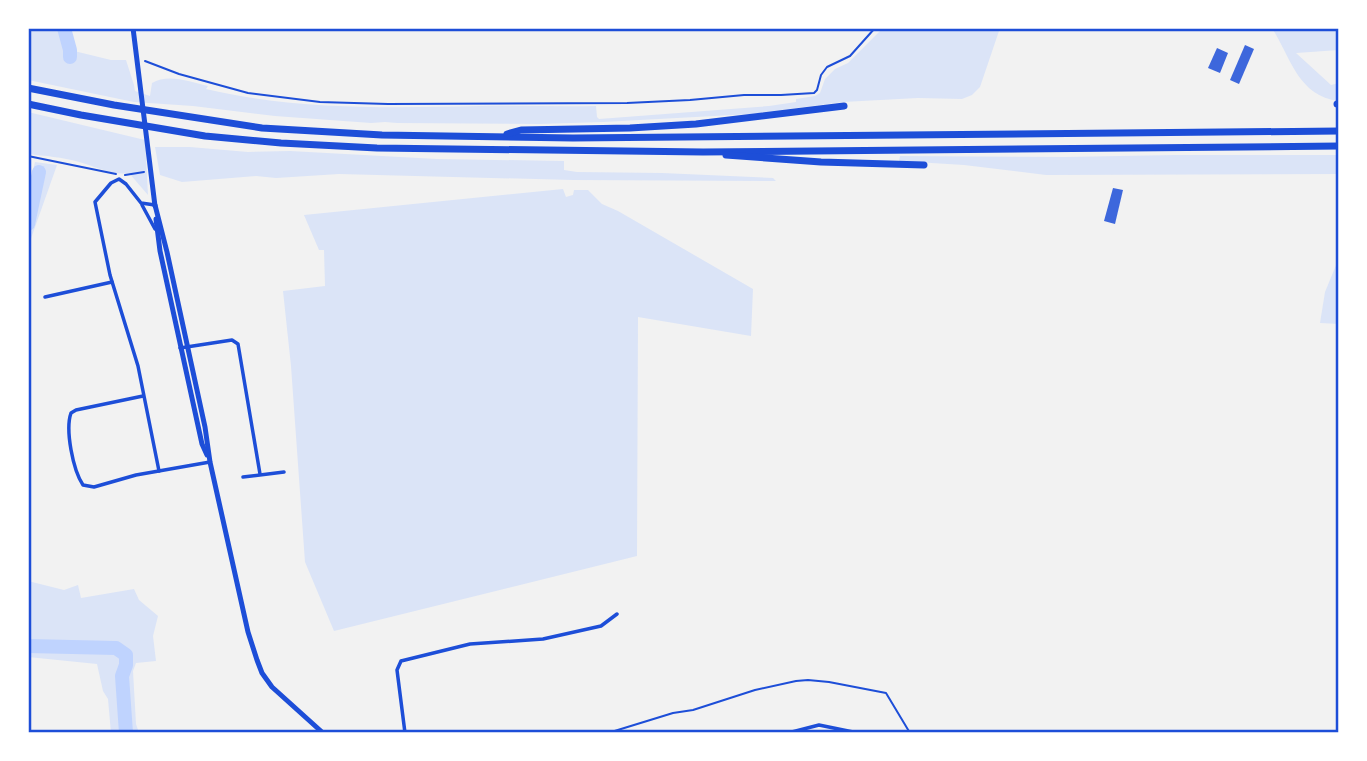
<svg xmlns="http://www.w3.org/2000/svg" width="1367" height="761" font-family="Raleway,sans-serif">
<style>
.green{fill:#dbe4f7}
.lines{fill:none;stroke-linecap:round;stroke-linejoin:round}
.river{stroke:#bfd3fe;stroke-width:14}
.building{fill:#3d67dc}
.path{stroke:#1d4ed8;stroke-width:2}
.minor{stroke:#1d4ed8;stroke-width:3.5}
.secondary{stroke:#1d4ed8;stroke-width:5}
.motorway{stroke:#1d4ed8;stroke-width:7}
.neatline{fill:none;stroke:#1d4ed8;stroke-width:2.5}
</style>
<rect width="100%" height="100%" fill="#f2f2f2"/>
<!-- green -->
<g class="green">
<path d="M28,28H64L70,50L111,60H126L134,85L135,91L150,96L152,83C168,73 191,82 208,86L206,89C295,110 388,108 479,106C518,105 557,107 596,106L597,117L599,119L769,106L796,102V99L815,96L820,93L825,79L835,69L848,63L881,30L888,28H1000L980,87L972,95L962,99L918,98L843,102L751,114L603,122L539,124L397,123L385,122L371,123L275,116L193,106L134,102L28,80Z"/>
<path d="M1272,28H1339V50L1296,53L1331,85L1339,83V101C1298,96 1291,58 1272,28Z"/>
<path d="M28,112L145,140L148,195L129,173C112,176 95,166 79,162C62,157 45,156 28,154Z"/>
<polygon points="155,147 190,147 248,152 290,151 437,159 564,161 564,170 577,172 662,173 773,178 776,181 573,180 339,174 276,178 256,176 182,182 160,175"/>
<polygon points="1174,155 1339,155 1339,174 1046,175 964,165 899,161 900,156 1065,157"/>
<polygon points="35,162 57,165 28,247 28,192"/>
<polygon points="563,189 566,197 573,195 574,190 588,190 602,204 618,211 753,289 751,336 638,317 637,556 334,631 305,562 291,366 283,291 325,286 324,250 319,250 304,215"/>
<polygon points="1339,258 1339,324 1320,323 1325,292"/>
<polygon points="28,581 64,590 78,585 81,598 134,589 139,600 158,616 153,636 156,661 136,663 133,671 136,724 139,733 111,733 108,699 103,691 97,664 28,657"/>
</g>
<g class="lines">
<!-- river -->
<g class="river">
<polyline points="64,28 70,50 70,57"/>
<polyline points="28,224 39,172"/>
<polyline points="28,646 116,648 126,655 126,665 122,676 126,733"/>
</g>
</g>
<!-- building -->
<g class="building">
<polygon points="1245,45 1254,49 1239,84 1230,80"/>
<polygon points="1217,48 1228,53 1220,73 1208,68"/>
<polygon points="1113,188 1123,190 1115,224 1104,221"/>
</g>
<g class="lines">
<!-- path -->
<g class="path">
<polyline points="145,61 179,74 248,93 320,102 388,104 627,103 690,100 744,95 781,95 814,93 817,90 821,75 827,67 850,56 875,28"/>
<polyline points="28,156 116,174"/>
<polyline points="125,175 144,172"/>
<polyline points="608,733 673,713 693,710 755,690 796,681 808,680 829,682 886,693 910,733"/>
</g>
<!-- minor -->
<g class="minor">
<polyline points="142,205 155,229"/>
<polyline points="155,205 141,203 126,184 119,179 111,183 95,202 110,275 138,366 159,471"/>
<polyline points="45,297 112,282"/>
<polyline points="180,348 232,340 238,344 260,474"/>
<path d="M143,396L76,410L71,413C65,430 73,470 83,485L94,487L136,475L210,462"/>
<polyline points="243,477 284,472"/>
<polyline points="405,733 397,670 401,661 470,644 543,639 601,626 617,614"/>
<polyline points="788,733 819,725 858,733"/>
</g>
<!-- secondary -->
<g class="secondary">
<polyline points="133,28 155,206"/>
<polyline points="155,205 167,252 205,427 210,462 248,632 257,660 262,673 272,687 323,733"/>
<polyline points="156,219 160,251 202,444 207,455"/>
</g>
<!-- motorway -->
<g class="motorway">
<polyline points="28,88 114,105 262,128 382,135 573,138 1339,131"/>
<polyline points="28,104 81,115 205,136 281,143 377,148 703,152 1339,146"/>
<polyline points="1337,104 1339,104"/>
<polyline points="507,134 521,130 630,128 696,124 844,106"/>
<polyline points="726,155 821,162 924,165"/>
</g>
</g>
<!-- border -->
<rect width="1367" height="761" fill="none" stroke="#ffffff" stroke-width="60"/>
<rect x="30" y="30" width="1307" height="701" class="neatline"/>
</svg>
